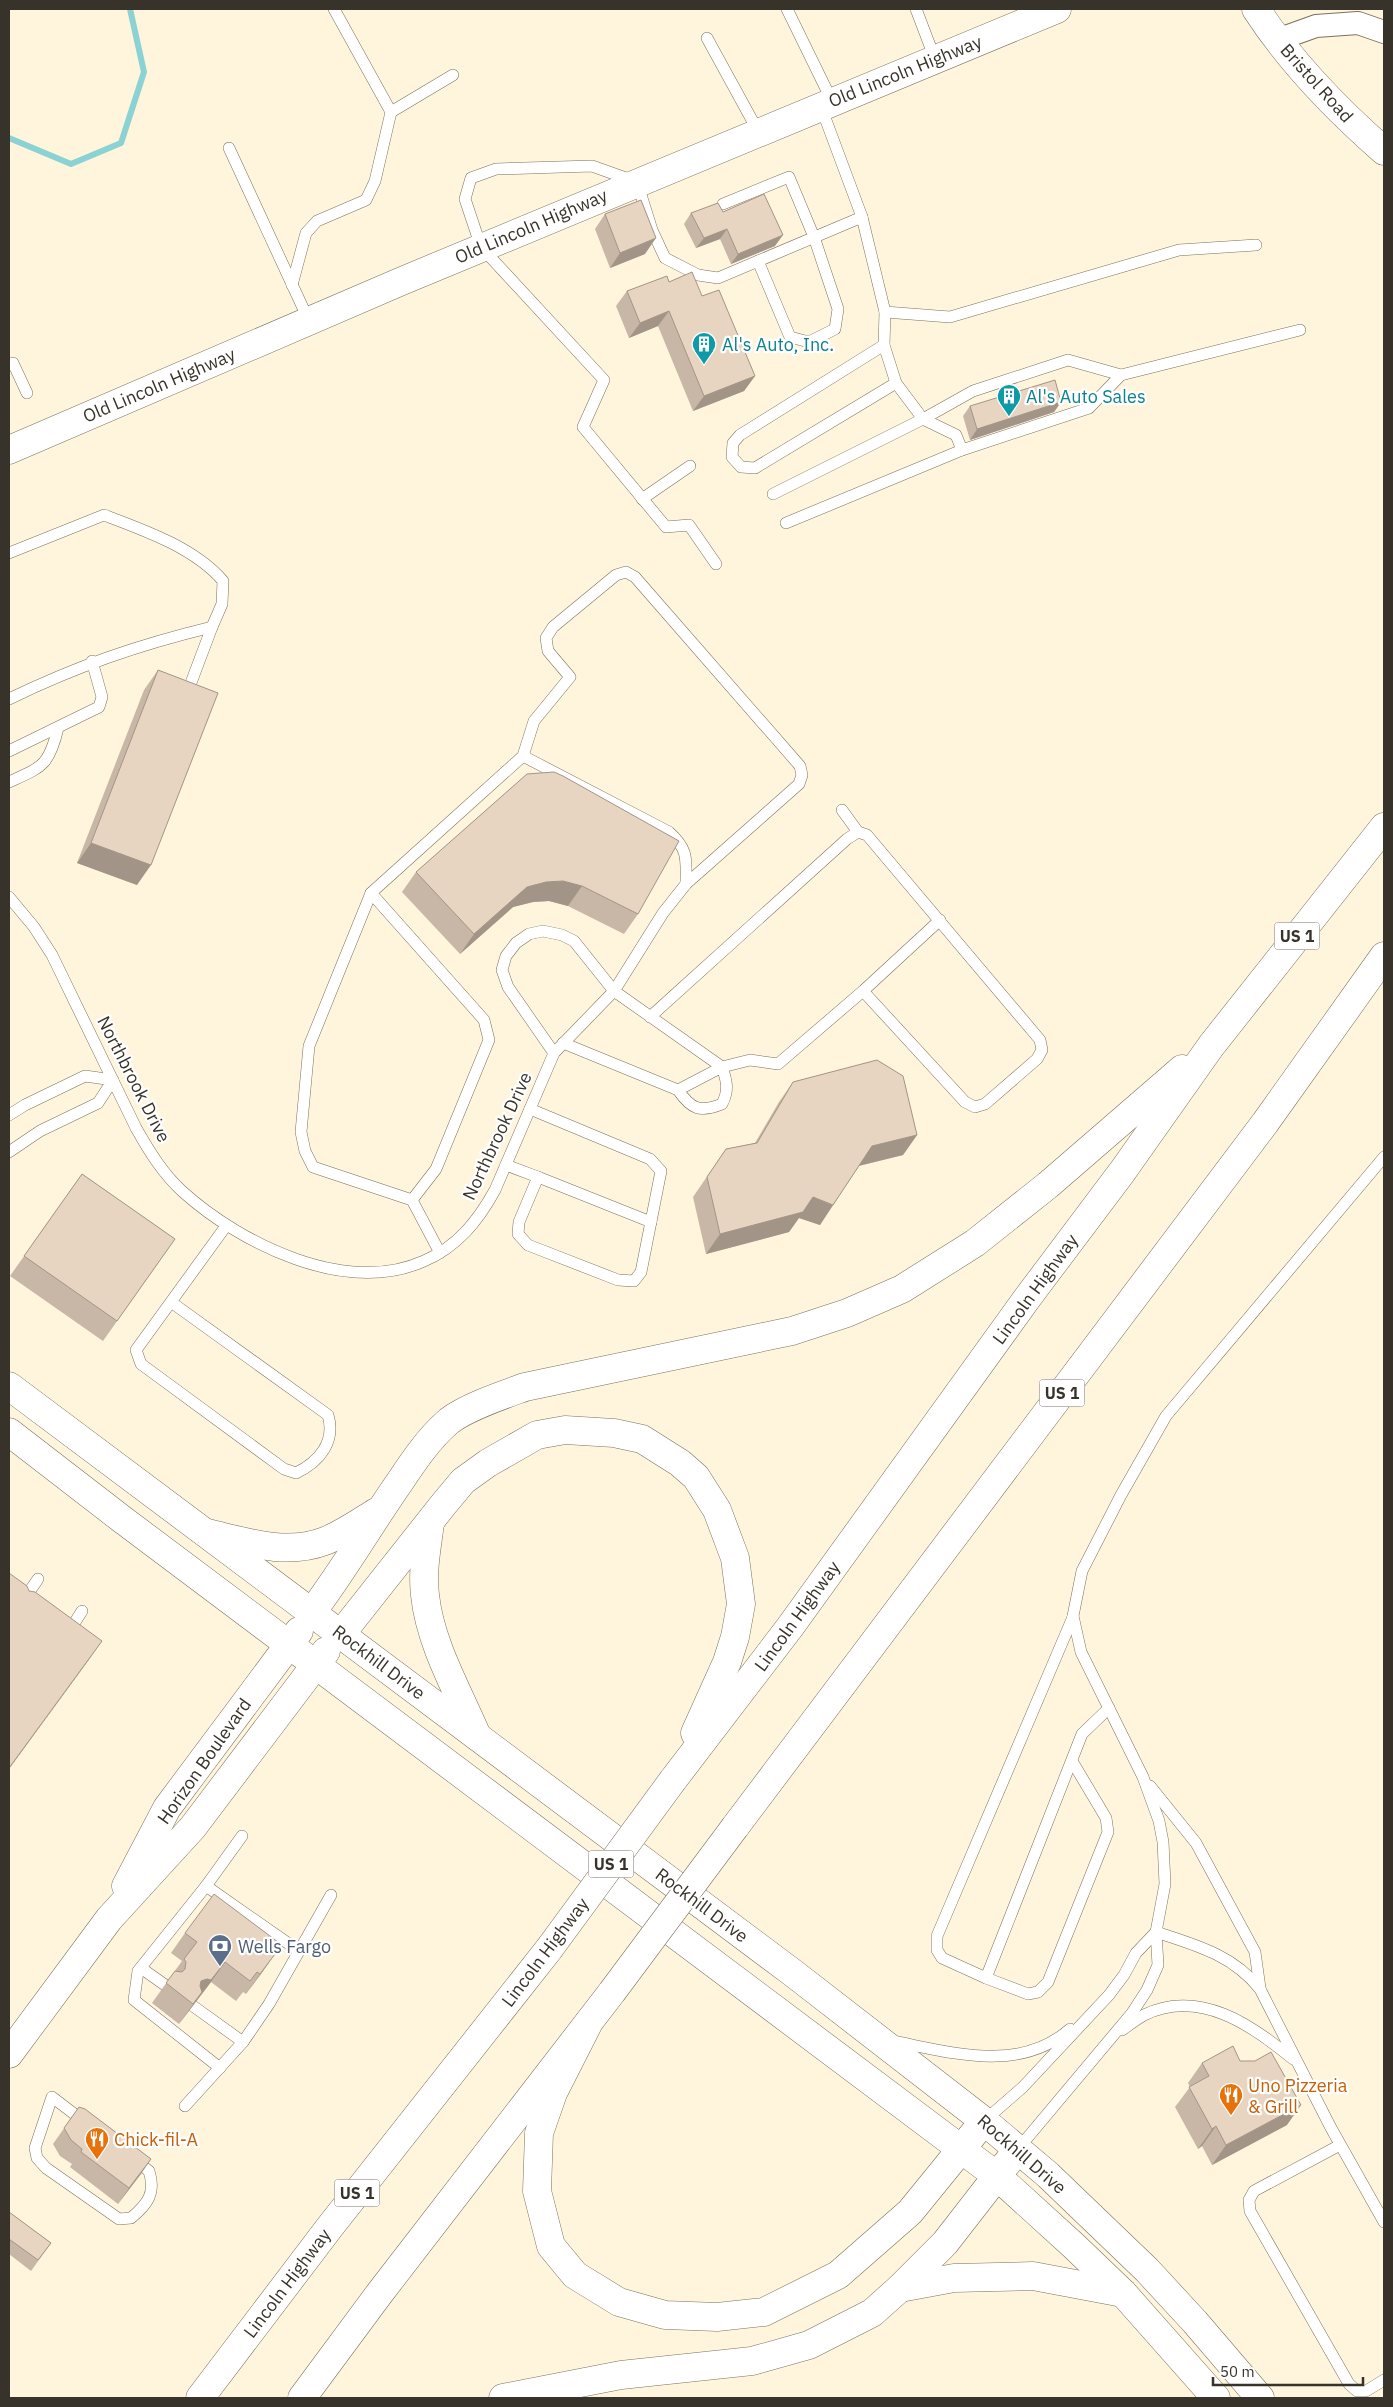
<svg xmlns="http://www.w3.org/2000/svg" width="1393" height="2407" font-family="'IBM Plex Sans',sans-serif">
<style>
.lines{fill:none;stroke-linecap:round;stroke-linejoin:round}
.stream{stroke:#8ad2d3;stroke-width:6}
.lane-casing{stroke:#7b725c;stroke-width:12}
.street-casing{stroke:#7b725c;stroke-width:24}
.secondary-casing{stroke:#7b725c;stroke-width:29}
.highway-casing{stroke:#7b725c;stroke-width:29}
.lane{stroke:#fff;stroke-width:11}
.street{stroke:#fff;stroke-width:22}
.secondary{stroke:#fff;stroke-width:28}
.highway{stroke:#fff;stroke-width:28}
.highway-bridge-casing{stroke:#7b725c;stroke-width:29;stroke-linecap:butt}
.highway-bridge{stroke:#fff;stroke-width:28}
.wall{fill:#c8b7a6}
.shaded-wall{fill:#a29587}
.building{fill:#e8d5c1;stroke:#a29587}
.labels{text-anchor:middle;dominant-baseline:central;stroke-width:4.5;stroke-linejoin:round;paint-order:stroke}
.shield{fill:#fff;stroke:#73706a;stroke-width:1}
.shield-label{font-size:16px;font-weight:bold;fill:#37332a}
.street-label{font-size:18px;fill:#37332a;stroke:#fff}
.culture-label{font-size:18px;fill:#0d838f;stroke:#fff;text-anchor:start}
.service-label{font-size:18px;fill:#4e5e75;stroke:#fff;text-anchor:start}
.food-label{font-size:18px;fill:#c56008;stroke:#fff;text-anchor:start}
</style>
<rect width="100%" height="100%" fill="#fff4dc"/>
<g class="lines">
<!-- stream -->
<polyline class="stream" points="9,138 71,164 121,143 144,72 130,9"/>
<!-- lane casing -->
<g class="lane-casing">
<g id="lane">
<polyline points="787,9 832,101"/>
<polyline points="916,9 935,59"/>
<polyline points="707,38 758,131"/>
<polyline points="391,112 453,75"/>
<polyline points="229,148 309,321"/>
<polyline points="723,204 789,177 814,237 838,309 835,329 809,342 790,337 758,261"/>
<polyline points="862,217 885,312 884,345 896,383 923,419 956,435 962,450 1089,408 1121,375 1300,330"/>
<polyline points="292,285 306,233 317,221 366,200 375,181 391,112 334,9"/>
<polyline points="885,312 950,317 1179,250 1256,245"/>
<polyline points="884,345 740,435 733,443 732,457 741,467 755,468 896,383"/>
<polyline points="9,365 13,363 27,393"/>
<polyline points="773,494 923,419 973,391 1068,360 1121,375"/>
<polyline points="642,499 690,466"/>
<polyline points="786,523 962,450"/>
<path d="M9,553L104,515C144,530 195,548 223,581L222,604L212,627C138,645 77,666 9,699"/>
<polyline points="716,564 689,525 666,527 583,427 604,380 481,247 465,199 471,178 496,169 592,166 637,182 652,230 665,258 698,275 718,278 862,217 821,107"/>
<polyline points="186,696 212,627"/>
<polyline points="9,751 99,707 102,697 92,661"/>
<path d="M523,756L669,832C689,850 686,859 686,884"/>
<path d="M9,782C42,767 49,766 58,728"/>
<polyline points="842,810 858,832"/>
<polyline points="371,893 309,1046 301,1132 305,1151 313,1167 412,1200"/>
<path d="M9,897L34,927L52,955L136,1128C149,1151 163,1174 183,1192C241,1244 346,1296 424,1261C457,1247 478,1221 495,1190L554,1053L614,991L663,913L686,884L799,784L802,775L800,766L635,577L626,572L616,575L553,627L546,638L548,651L570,677L534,721L523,756L371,893L484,1020L489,1040L436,1169L412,1200L440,1253"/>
<polyline points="863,991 940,920"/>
<path d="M563,1043L678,1090C691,1109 700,1113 722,1104C729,1091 727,1081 722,1067L678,1090"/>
<polyline points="554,1053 508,987 502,970 506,956 516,943 529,934 543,931 562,935 574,941 614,991 722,1067 750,1060 778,1064 863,991 965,1102 975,1107 985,1104 1037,1059 1042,1050 1040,1040 867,835 858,832 847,839 650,1017"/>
<polyline points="9,1115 25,1105 85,1076 113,1080 98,1103 40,1131 9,1152"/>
<polyline points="506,1165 538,1177 519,1222 518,1234 528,1245 618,1280 634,1281 641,1272 661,1171 650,1159 530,1109"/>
<polyline points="538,1177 651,1222"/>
<path d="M171,1302L328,1415C336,1442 319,1462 296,1473L284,1469L141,1364L136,1350L226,1226"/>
<polyline points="22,1602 38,1579"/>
<polyline points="1073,1617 937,1936 937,1950 942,1958 986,1978 1082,1734 1109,1708"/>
<polyline points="68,1633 82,1611"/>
<polyline points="1150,1786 1196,1843 1255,1952 1260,1988"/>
<polyline points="206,1886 299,1951"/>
<path d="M1156,1932C1196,1945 1233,1955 1260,1989L1331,2128L1384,2222"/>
<polyline points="141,1968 165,1985"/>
<polyline points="986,1978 1028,1994 1038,1992 1048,1982 1108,1832 1106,1818 1072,1761"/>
<polyline points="193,2006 243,2042"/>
<path d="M1122,2030C1129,2025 1137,2019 1144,2015C1199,1988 1252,2025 1293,2059"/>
<path d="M892,2041C951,2052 1019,2074 1070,2029"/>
<polyline points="220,2068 134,2000 138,1971 206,1886 242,1836"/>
<path d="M52,2097L149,2171C156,2193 148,2204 131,2218L119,2219L46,2168L37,2158L35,2148Z"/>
<polyline points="185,2106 243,2042 269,2004 331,1895"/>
<polyline points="984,2121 1023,2087 1109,1995 1124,1975 1136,1953 1156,1932"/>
<polyline points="1340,2145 1254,2191 1249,2200 1250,2211 1349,2384 1357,2391 1366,2391 1384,2380"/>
<polyline points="1018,2149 1132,2013 1147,1990 1158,1965 1156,1932 1165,1884 1163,1842 1159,1821 1143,1777 1081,1652 1073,1616 1082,1571 1121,1495 1166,1416 1384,1157"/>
</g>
</g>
<!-- street casing -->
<g class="street-casing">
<polyline id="street" points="1277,40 1316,26 1358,23 1384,32"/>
</g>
<!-- secondary casing -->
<g class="secondary-casing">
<g id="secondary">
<path d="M1256,9C1291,63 1336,109 1384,151"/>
<polyline points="9,450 402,281 1057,9"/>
<polyline points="9,1386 793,1973 984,2121 1048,2175 1147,2270 1195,2322 1260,2398"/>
<polyline points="9,1432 123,1520 997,2176 1074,2246 1123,2293 1216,2398"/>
<polyline points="126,1886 167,1808 299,1631"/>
<polyline points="9,2054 109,1919 193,1827 326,1651"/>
</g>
</g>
<!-- highway casing -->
<g class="highway-casing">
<g id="highway">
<path d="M430,1523C427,1547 422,1571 425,1595C430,1644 458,1691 477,1736"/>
<path d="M207,1533C246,1542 286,1556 325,1541C343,1534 360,1522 376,1512"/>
<path d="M312,1612C343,1571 369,1526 399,1483C413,1462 429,1438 449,1421C467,1407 503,1395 525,1387L792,1331L847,1313L902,1289L975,1243L1048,1185L1182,1069"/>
<polyline points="341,1634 443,1505 463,1481 488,1463 537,1435 565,1430 614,1433 642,1439 680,1463 696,1477 717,1510 735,1558 741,1604 735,1637 727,1662 695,1733"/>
<polyline points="673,1780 790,1627 1028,1297 1122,1172 1211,1046 1384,827"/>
<polyline points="735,1827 1265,1123 1384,956"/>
<polyline points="588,2024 553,2093 539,2133 537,2191 551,2246 575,2275 619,2302 665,2315 717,2317 764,2312 838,2275 910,2212 984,2121"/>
<polyline points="900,2288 954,2278 1033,2276 1123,2293"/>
<polyline points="200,2398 329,2228 549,1949"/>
<polyline points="302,2398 379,2294 612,1992"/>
<polyline points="503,2398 621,2375 752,2361 809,2345 872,2313 900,2288 945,2243 1018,2149"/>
</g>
</g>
<!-- lane -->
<use href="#lane" class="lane"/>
<!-- street -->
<use href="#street" class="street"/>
<!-- secondary -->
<use href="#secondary" class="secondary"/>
<!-- highway -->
<use href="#highway" class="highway"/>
<!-- highway-bridge casing -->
<g class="highway-bridge-casing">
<g id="highway-bridge">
<polyline points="549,1949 673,1780"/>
<polyline points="612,1992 735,1827"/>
</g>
</g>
<!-- highway-bridge -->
<use href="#highway-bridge" class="highway-bridge"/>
</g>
<!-- wall -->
<g class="wall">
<polygon points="723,212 775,246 731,264 720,239 696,248 684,224 691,213"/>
<polygon points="605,214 645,254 610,268 595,229"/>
<polygon points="669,282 702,296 755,376 744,391 693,411 658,326 629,338 616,306 627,291"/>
<polygon points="1061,402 1054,412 970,440 963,416 970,406"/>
<polygon points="158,670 137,885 77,863 144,690"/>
<polygon points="527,774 638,914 624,934 568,906 549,901 533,902 513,907 460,954 402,892 416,872"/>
<polygon points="793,1082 917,1135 903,1155 859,1166 820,1225 799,1218 789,1232 706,1254 693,1197 726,1149 755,1143 779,1102"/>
<polygon points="82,1174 175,1239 103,1341 10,1276"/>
<polygon points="185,1933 271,1952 275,1954 246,1994 243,1992 236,2001 211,1982 179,2024 152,2003 182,1961 171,1953"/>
<polygon points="1240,2061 1287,2125 1212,2165 1202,2146 1198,2149 1175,2107 1190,2087 1188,2083 1202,2063"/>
<polygon points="79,2107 151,2159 118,2204 70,2167 72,2164 60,2156 53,2144"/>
<polygon points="9,2212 51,2243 31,2271 9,2254"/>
</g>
<!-- shaded-wall -->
<g class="shaded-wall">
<polygon points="727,229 720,239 696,248 704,238"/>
<polygon points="783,235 775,246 731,264 738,254"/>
<polygon points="656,238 645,254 610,268 620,253"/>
<polygon points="669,311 658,326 629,338 640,323"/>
<polygon points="755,376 744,391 693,411 704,396"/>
<polygon points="1061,402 1054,412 970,440 977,429"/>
<polygon points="91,843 151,865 137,885 77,863"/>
<polygon points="563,881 582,886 568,906 549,901 533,902 513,907 460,954 474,934 527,887 546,882"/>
<polygon points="917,1135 903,1155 858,1166 872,1146"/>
<polygon points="813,1197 833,1205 820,1225 799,1218 789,1232 706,1254 720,1234"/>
<polygon points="102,1641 88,1661 9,1769 9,1768"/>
<polygon points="275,1954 261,1974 246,1994 260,1974"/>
<polygon points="225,1962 211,1982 179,2024 196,2000 193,1999 201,1981"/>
<polygon points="1301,2105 1287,2125 1212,2165 1226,2145"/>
<polygon points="1216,2126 1202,2146 1198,2149 1212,2129"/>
<polygon points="151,2159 141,2174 118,2204 129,2188"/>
</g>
<!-- building -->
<g class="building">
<polygon points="764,194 783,235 738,254 727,229 704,238 691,213 718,203 723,212"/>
<polygon points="641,200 656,238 620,253 605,214"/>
<polygon points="692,272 702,296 719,290 755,376 704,396 669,311 640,323 627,291 667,276 669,282"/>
<polygon points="1055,380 1061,402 977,429 970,406"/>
<polygon points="158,670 218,693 151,865 91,843"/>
<polygon points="554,772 563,776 679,841 638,914 582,886 563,881 546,882 527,887 474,934 416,872 527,774"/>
<polygon points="877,1060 903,1076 917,1135 872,1146 833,1205 813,1197 803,1212 720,1234 707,1177 726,1149 757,1143 793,1082"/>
<polygon points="82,1174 175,1239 117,1321 24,1256"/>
<polygon points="9,1573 27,1586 29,1591 35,1592 102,1641 9,1768"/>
<polygon points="214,1894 278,1942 271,1952 275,1954 260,1974 257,1972 250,1981 225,1962 211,1980 207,1979 201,1981 200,1986 202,1992 193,2004 166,1983 175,1971 182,1972 185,1969 186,1962 184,1959 197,1942 185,1933"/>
<polygon points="1233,2046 1240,2061 1255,2061 1271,2052 1301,2105 1226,2145 1216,2126 1212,2129 1189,2087 1209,2076 1202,2063"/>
<polygon points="79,2107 85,2109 151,2159 129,2188 81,2152 82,2149 71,2140 64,2128"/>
<polygon points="9,2212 51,2243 38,2260 9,2239"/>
</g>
<!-- icons -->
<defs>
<g id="building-pin" transform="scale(1.25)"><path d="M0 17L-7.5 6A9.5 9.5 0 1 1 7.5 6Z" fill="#0f9aa8" stroke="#fff"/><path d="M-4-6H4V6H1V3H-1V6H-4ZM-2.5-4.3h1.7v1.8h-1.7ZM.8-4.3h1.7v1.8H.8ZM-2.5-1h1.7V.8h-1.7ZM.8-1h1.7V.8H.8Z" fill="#fff"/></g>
<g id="bank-pin" transform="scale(1.25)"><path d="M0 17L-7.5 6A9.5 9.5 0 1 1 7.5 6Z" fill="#5c6f8a" stroke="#fff"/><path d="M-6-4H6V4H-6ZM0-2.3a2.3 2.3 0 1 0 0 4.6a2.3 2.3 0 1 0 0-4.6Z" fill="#fff"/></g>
<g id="restaurant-pin" transform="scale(1.25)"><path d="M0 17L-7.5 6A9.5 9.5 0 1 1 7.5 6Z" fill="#e8710a" stroke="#fff"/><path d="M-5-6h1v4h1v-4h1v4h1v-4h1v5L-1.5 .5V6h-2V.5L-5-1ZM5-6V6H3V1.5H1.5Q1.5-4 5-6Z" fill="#fff"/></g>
</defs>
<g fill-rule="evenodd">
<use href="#building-pin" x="704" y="344"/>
<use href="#building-pin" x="1009" y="396"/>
<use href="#bank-pin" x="220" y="1946"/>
<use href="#restaurant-pin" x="1231" y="2095"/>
<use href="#restaurant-pin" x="97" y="2139"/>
</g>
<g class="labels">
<!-- shield labels -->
<g class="shield">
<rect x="1274.5" y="922.5" width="45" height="27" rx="4"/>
<rect x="1039.5" y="1379.5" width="45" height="27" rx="4"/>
<rect x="588.5" y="1850.5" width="45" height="27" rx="4"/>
<rect x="334.5" y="2179.5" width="45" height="27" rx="4"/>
</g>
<g class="shield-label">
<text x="1297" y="936">US 1</text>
<text x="1062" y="1393">US 1</text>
<text x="611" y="1864">US 1</text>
<text x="357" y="2193">US 1</text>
</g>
<!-- street labels -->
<g class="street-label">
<text transform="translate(905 71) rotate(-22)">Old Lincoln Highway</text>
<text transform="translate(1317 83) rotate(48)">Bristol Road</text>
<text transform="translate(531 226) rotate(-23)">Old Lincoln Highway</text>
<text transform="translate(159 385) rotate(-23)">Old Lincoln Highway</text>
<text transform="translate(134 1079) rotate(63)">Northbrook Drive</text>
<text transform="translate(497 1136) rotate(-65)">Northbrook Drive</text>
<text transform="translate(1035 1289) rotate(-54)">Lincoln Highway</text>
<text transform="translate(797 1616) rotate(-54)">Lincoln Highway</text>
<text transform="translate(379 1662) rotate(37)">Rockhill Drive</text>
<text transform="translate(204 1761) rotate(-55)">Horizon Boulevard</text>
<text transform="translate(702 1905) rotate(37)">Rockhill Drive</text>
<text transform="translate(545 1952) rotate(-53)">Lincoln Highway</text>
<text transform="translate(1022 2154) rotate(41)">Rockhill Drive</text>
<text transform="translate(287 2283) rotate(-53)">Lincoln Highway</text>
</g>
<!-- culture labels -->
<g class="culture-label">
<text x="722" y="344">Al's Auto, Inc.</text>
<text x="1026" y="396">Al's Auto Sales</text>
</g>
<!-- service labels -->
<g class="service-label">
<text x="238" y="1946">Wells Fargo</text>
</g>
<!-- food labels -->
<g class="food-label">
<text x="1248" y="2085">Uno Pizzeria<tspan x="1248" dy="21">&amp; Grill</tspan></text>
<text x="114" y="2139">Chick-fil-A</text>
</g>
</g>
<!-- border -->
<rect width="1393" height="2407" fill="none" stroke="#37332a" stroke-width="20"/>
<!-- scale -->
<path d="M1213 2377v8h150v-8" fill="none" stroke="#37332a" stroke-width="2.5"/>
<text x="1220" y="2377" font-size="15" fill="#37332a" stroke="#ffffff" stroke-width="4" paint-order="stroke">50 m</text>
</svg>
